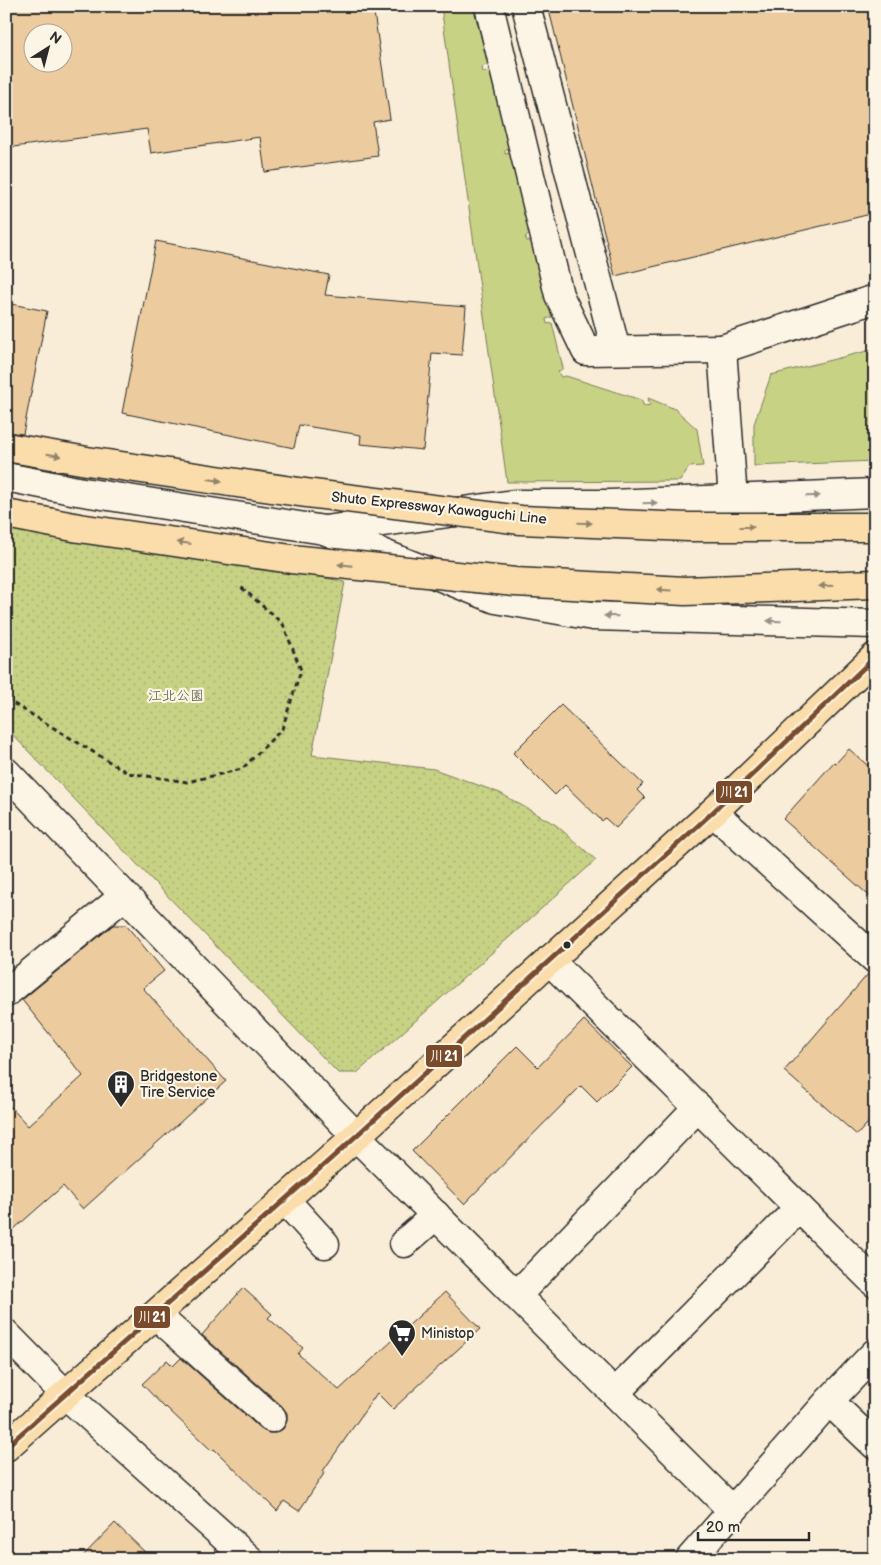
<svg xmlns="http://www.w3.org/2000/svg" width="881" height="1565" font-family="'Balsamiq Sans','Klee One',sans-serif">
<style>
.grass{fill:#c7d285;stroke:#797e58}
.park{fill:url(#park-dots);stroke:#797e58}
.building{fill:#eccb9e;stroke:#2b2b2b;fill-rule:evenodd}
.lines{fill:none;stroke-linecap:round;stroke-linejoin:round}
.minor-casing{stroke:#2b2b2b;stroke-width:31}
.major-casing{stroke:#2b2b2b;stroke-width:31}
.path{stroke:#2b2b2b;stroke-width:3;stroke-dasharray:5 4;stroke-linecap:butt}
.minor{stroke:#fcf5e5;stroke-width:28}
.major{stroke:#faddab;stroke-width:28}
.highway-bridge-casing{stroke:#2b2b2b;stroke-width:31;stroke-linecap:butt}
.highway-bridge{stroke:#faddab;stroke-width:28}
.bus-1-casing{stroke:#fcf5e5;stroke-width:9}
.bus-1{stroke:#7a4b2a;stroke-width:5}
.oneway{fill:#92846b}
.oneway2{fill:#949088}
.bus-dot{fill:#2b2b2b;stroke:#fcf5e5;stroke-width:2}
.labels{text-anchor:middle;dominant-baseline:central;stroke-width:4.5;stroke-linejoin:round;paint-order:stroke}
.street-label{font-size:14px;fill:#2b2b2b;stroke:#fcf5e5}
.park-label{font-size:14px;fill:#525542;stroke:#fcf5e5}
.poi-label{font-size:14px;fill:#2b2b2b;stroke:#fcf5e5;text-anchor:start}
.line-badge{stroke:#fcf5e5;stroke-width:2}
.badge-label{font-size:14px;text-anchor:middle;font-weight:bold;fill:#fff}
</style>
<defs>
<pattern id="park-dots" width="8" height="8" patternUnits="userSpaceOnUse" patternTransform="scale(1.25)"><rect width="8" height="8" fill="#c7d285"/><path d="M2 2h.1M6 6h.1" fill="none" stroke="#abb473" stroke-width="1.8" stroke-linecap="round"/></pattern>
</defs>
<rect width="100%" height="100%" fill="#f9edd7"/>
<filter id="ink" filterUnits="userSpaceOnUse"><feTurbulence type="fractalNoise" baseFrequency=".02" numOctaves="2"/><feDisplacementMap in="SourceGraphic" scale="10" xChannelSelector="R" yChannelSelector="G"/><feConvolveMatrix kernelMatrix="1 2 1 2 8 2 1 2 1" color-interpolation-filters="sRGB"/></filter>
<g filter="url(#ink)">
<!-- grass -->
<g class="grass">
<polygon points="441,6 473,6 488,64 482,67 483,72 490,71 509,147 505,150 505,154 511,153 531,234 525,237 527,241 533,241 552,317 546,319 547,324 552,323 563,368 558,372 561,377 566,376 641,400 644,406 650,405 648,398 675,409 697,429 703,466 689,467 680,481 507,482"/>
<polygon points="875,349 875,461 754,466 754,424 771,375"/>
</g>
<!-- park -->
<polygon class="park" points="6,513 345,582 312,755 434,769 500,793 556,825 596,860 357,1073 338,1073 6,728"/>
<!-- building -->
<g class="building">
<path d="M6,6H373L390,119L373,122L378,156L265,172L260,137L151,153L147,129L6,148ZM32,32H62V62H32Z"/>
<polygon points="548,6 875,6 875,213 615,276"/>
<polygon points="156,241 329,275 325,295 466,307 462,355 432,353 423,450 360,444 361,435 299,425 294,448 122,413"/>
<polygon points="6,303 47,311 23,434 6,432"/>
<polygon points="561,705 643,784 637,790 645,798 616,828 605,818 602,821 565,785 555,795 513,753"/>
<polygon points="849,749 875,772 875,901 783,819 834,762 836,763"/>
<polygon points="113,925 126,925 164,971 143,988 226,1081 83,1209 63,1186 6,1236 6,1102 28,1126 83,1076 22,1000"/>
<polygon points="869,973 875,974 875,1115 857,1135 784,1071"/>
<polygon points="584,1020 632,1067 597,1102 581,1086 464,1204 412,1151 517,1046 538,1067"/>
<polygon points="243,1288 272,1314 268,1318 303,1348 298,1354 339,1390 445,1292 480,1329 393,1409 377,1393 323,1471 325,1472 299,1511 284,1501 277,1511 214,1449 212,1451 166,1407 165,1408 142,1384 167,1360 173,1366 181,1358 262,1430 269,1433 276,1433 283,1429 287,1421 287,1413 282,1406 202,1335"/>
<polygon points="115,1523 152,1559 80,1559"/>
</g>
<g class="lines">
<!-- minor casing -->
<g class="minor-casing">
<g id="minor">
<polyline points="489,6 559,295 586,351 722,349"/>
<polyline points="526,6 616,350"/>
<polyline points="6,477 77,491 324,530 496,599 593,616 875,624"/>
<polyline points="733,499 722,349 875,299"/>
<polyline points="325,530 514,504 611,504 875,493"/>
<polyline points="6,772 356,1136 732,1510"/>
<polyline points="713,812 875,959"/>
<polyline points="549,960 875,1283"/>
<polyline points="6,993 124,896"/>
<polyline points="285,1200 325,1244"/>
<polyline points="404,1243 436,1215"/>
<polyline points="517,1295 698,1107"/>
<polyline points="156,1315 272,1418"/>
<polyline points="6,1334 66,1395 249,1559"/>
<polyline points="615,1393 799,1208"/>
<polyline points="829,1401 875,1445"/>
<polyline points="690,1559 829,1401 875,1353"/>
</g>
</g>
<!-- major casing -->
<g class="major-casing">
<polyline id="major" points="6,1447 334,1156 713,812 875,657"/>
</g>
<!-- path -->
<polyline class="path" points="6,699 128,773 187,782 242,769 282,729 301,670 283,624 241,587"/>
<!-- minor -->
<use href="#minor" class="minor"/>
<!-- major -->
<use href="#major" class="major"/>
<!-- highway-bridge casing -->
<g class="highway-bridge-casing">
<g id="highway-bridge">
<polyline points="6,447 87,461 306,493 521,520 688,527 875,527"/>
<polyline points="6,514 79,528 291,559 515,582 685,591 875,584"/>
</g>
</g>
<!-- highway-bridge -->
<use href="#highway-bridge" class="highway-bridge"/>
<!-- bus-1 casing -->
<g class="bus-1-casing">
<polyline id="bus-1" points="6,1447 334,1156 713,812 875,657"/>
</g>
<!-- bus-1 -->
<use href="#bus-1" class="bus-1"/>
</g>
<!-- one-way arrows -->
<defs><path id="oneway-solid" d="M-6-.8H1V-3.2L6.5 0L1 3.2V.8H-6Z" transform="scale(1.25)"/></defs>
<g class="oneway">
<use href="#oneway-solid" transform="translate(54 455) rotate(10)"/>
<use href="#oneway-solid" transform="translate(215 480) rotate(8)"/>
<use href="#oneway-solid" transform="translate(585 523) rotate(2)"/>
<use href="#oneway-solid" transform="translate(747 527)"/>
<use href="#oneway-solid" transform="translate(184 543) rotate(-172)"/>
<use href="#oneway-solid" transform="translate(345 565) rotate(-174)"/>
<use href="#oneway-solid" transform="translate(826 586) rotate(178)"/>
<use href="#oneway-solid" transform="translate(664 590) rotate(-177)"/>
</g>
<g class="oneway2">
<use href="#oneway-solid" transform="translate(813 496) rotate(-2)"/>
<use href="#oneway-solid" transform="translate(650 503) rotate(-2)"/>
<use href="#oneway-solid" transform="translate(611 616) rotate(-178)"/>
<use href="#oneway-solid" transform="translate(774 621) rotate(-178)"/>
</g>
</g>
<!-- icons -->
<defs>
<g id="building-pin" transform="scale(1.4375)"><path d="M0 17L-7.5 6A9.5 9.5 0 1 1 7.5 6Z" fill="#2b2b2b" stroke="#fcf5e5"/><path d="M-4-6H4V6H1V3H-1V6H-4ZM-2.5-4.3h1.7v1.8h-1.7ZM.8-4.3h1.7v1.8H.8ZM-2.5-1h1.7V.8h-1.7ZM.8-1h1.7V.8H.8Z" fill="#fff"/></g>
<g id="supermarket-pin" transform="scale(1.4375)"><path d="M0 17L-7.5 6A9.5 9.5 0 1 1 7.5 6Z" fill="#2b2b2b" stroke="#fcf5e5"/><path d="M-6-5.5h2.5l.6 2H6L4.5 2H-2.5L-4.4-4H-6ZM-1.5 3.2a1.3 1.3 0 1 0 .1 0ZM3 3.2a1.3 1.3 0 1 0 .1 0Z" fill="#fff"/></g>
</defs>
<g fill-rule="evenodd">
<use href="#building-pin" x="121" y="1084"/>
<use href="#supermarket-pin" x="402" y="1333"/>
</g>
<!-- markers -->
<circle class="bus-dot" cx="567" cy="945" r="4.5"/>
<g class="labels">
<!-- street labels -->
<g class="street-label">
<text transform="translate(439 508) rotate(6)">Shuto Expressway Kawaguchi Line</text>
</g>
<!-- park labels -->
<g class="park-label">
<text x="176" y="695">江北公園</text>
</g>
<!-- poi labels -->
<g class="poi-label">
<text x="140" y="1076">Bridgestone<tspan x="140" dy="16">Tire Service</tspan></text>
<text x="421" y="1333">Ministop</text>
</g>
</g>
<g class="line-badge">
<rect x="715" y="780" width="38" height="24" rx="5" fill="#7a4b2a"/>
<rect x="425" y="1044" width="38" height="24" rx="5" fill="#7a4b2a"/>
<rect x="133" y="1305" width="38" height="24" rx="5" fill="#7a4b2a"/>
</g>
<g class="badge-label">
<text x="734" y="797">川21</text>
<text x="444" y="1061">川21</text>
<text x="152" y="1322">川21</text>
</g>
<!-- margin -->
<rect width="881" height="1565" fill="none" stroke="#fcf5e5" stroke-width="25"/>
<rect x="12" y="12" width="856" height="1540" fill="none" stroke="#2b2b2b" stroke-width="2" filter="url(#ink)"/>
<!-- north arrow -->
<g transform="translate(48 48) rotate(36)"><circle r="24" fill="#fcf5e5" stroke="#a8a49b"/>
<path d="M0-4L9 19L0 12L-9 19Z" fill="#2b2b2b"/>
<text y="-8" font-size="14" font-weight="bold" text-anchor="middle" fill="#2b2b2b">N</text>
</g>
<!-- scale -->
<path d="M698 1532v8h111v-8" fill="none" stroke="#2b2b2b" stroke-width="2.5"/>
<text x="706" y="1532" font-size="15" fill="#2b2b2b" stroke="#fcf5e5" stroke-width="4" paint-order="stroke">20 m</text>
</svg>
